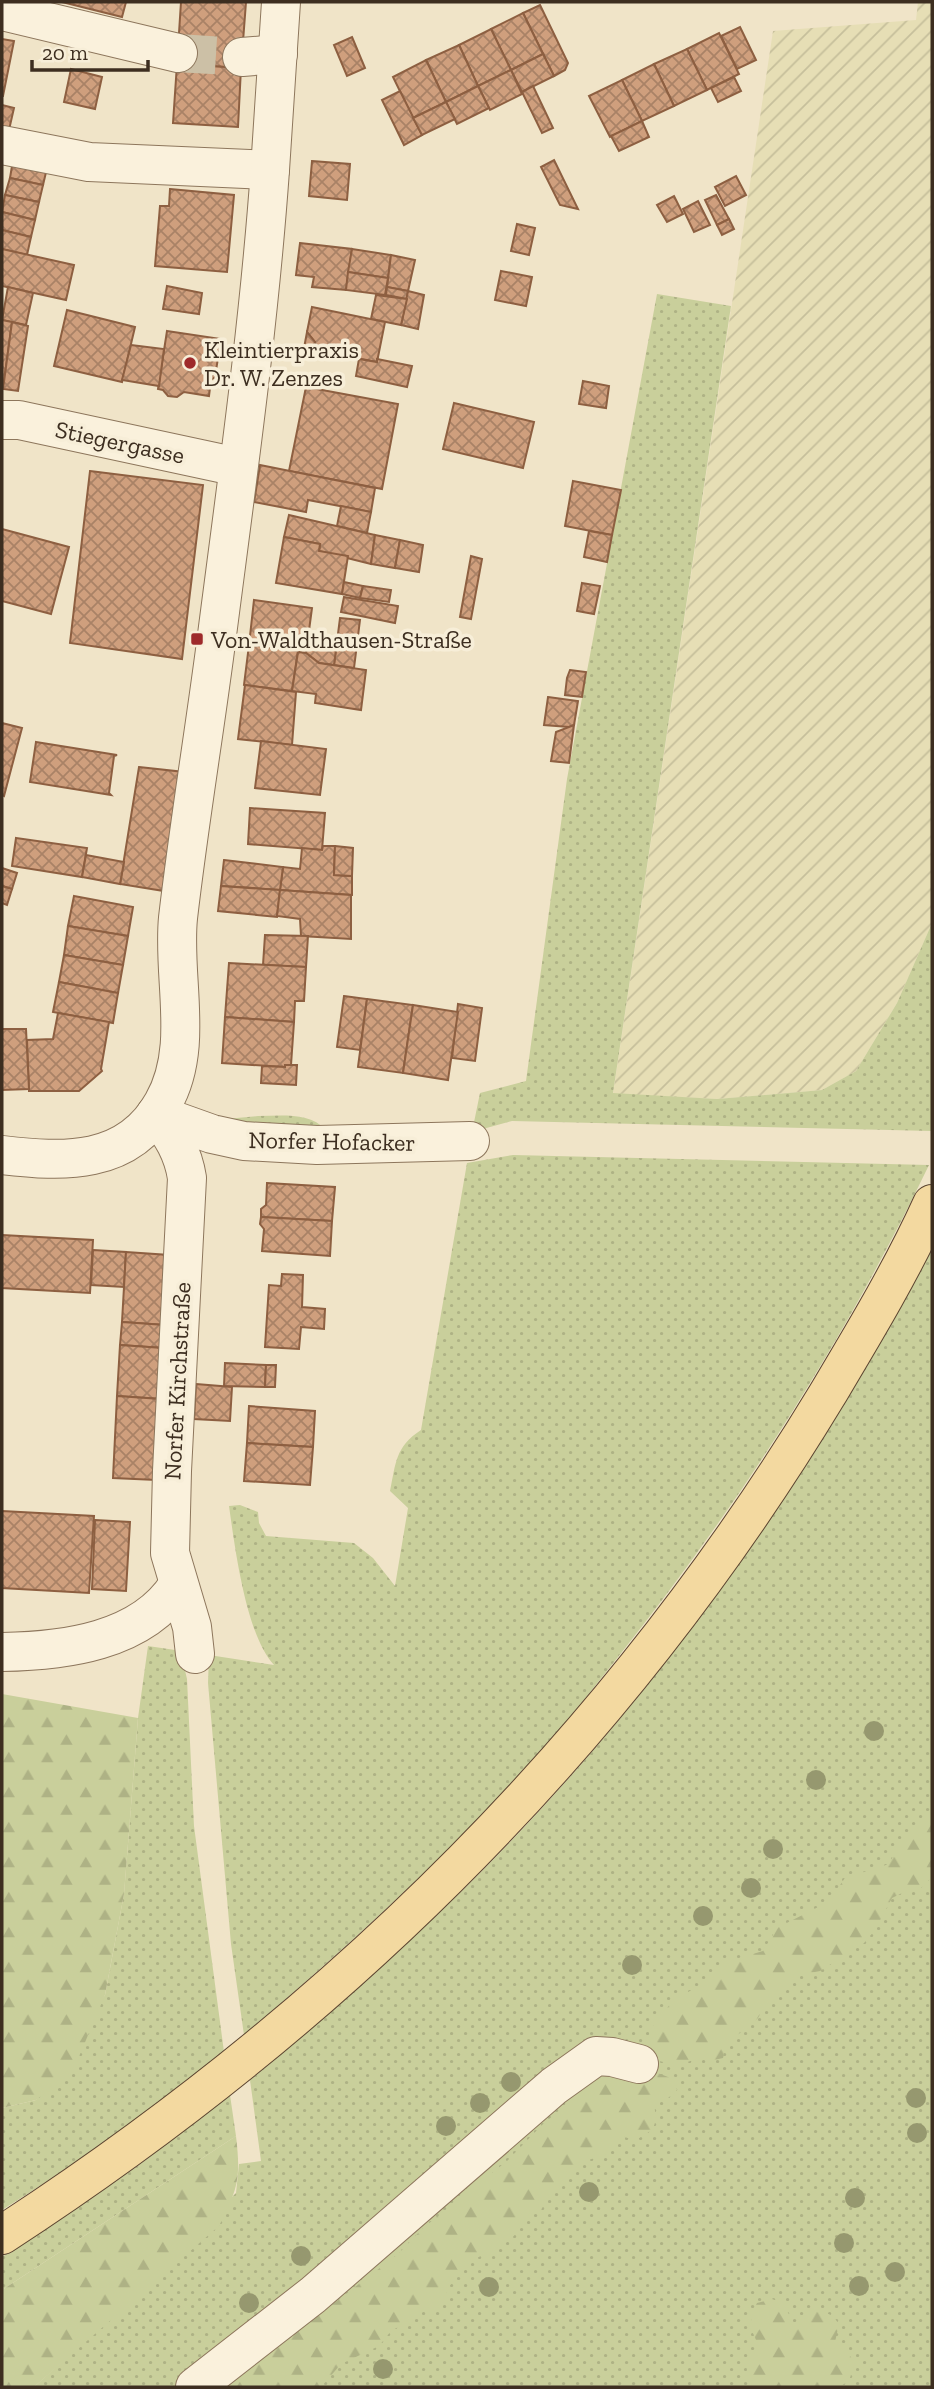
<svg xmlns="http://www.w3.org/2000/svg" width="934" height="2389" font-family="'Zilla Slab',serif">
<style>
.farmland{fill:url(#farmland-furrows)}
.grass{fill:url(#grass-dots)}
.forest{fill:url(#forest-firs)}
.building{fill:url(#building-cross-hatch);stroke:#8d5f41;stroke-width:2}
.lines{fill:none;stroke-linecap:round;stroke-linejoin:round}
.minor-tunnel{stroke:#ccc0a6;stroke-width:38;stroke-dasharray:38 19;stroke-linecap:butt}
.minor-casing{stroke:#8d765c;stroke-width:40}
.major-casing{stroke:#5b4430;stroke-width:40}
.minor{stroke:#faf1dc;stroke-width:38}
.major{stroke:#f3d9a0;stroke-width:38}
.tree{fill:#96986f}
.poi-dot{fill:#9e2a2b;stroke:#f7eed8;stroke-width:2.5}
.labels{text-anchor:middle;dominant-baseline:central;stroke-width:7;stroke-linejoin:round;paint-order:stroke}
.poi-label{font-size:24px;fill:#3d2e20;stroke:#f7eed8;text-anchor:start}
.street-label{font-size:24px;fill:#3d2e20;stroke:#f7eed8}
</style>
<defs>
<pattern id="farmland-furrows" width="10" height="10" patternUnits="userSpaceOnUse" patternTransform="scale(1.75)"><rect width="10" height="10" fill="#e6deb5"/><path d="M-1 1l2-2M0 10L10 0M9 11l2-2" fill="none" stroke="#c6bf9b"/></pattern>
<pattern id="grass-dots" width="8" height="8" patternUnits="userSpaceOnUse" patternTransform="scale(1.75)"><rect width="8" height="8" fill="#c9cf9b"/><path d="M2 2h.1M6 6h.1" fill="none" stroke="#aeb285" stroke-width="1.8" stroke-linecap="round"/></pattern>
<pattern id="forest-firs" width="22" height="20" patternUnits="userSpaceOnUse" patternTransform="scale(1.75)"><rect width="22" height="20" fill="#c9cf9b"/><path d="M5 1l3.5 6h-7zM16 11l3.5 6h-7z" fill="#aeb285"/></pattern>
<pattern id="building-cross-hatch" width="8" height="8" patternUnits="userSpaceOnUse" patternTransform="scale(1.75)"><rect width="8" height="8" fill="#cf9f7d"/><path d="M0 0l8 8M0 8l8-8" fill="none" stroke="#a98266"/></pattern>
</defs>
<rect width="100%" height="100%" fill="#f0e4c8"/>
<!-- farmland -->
<polygon class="farmland" points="918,2 932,2 932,923 897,1003 856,1071 822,1090 717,1099 613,1094 773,31 916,20"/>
<!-- grass -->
<g class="grass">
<polygon points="657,294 731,306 613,1093 717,1099 822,1090 856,1071 897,1003 932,923 932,1131 512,1121 472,1132 480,1093 526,1081 567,779"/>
<path d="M258,1116C282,1116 309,1112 326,1130L311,1136L226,1119Z"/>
<path d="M513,1155L929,1165C844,1341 739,1505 618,1657C598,1682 579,1707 558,1731C464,1841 354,1941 244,2035L231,1944L208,1683L209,1655L274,1665C246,1635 235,1548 229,1506L240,1505L258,1512L259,1523L266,1536L354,1543L373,1558L395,1586L408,1508L390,1491C396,1463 395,1447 421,1430L467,1163Z"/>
<path d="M932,1247V2387H34L107,2321L236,2193L239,2164L261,2161L250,2080C330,2013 408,1945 481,1872C598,1754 703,1621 795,1482C845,1406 888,1326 932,1247Z"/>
<path d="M148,1646L175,1650L184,1666L187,1679L194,1826L224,2052C153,2108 79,2162 2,2210V2108L36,2100L105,1995L124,1894L138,1718Z"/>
<polygon points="230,2095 236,2136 2,2290 2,2257 139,2165"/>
</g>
<!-- forest -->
<g class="forest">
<polygon points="2,1694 138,1718 124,1894 105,1995 72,2073 36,2100 2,2108"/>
<path d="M932,1812V1877L917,1892L906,1891L892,1898L875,1930L864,1943L820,1971L800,1975L783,1994L767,2001L758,2018L742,2032L727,2041L723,2058L714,2060L700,2055C684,2068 670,2064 651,2059L645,2045L652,2027L674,1999L704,1984L729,1961L763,1951L777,1928L828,1902L845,1878L889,1864L901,1840L923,1826Z"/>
<path d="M650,2070L668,2077L675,2082L677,2090L667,2099L654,2102C657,2126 657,2129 635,2140L621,2136L606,2154L583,2162L574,2173L555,2185L541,2210L523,2218C516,2251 478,2249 458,2273C450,2283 445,2297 439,2308L415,2311L402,2325L391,2331L379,2346L341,2364L321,2387H225L398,2254L423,2228L507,2161L544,2123L603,2075Z"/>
<path d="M236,2136C241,2179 238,2188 219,2226L34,2387H2V2290Z"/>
<path d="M772,2299L783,2303L795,2326L809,2311C823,2311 831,2312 839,2324L835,2342L851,2357L854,2365L849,2381L839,2387H751C739,2354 757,2368 757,2346C757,2339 754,2337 752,2330C749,2321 753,2311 757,2303Z"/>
</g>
<!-- building -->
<g class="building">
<polygon points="62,2 126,2 122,17"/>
<polygon points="181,2 246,2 241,68 177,64"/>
<polygon points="540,5 568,63 565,70 554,76 523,13"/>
<polygon points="523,13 543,54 511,70 491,29"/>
<polygon points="740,27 756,60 737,69 721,36"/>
<polygon points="491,29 511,70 478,86 459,45"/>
<polygon points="719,33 739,74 707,90 687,49"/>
<polygon points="352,37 365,68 347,76 334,45"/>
<polygon points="2,39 14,41 3,96 2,96"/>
<polygon points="459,45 478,86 446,102 426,60"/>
<polygon points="687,49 707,90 674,106 654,64"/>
<polygon points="543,54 554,76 522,92 511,70"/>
<polygon points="426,60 446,102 413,118 393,77"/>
<polygon points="177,64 241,68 238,127 173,123"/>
<polygon points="654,64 674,106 642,121 622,80"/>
<polygon points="71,69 102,77 95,109 64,102"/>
<polygon points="511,70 522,94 490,110 478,86"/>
<polygon points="734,77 741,91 718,102 711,88"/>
<polygon points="622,80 642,121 610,137 589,96"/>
<polygon points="478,86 489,108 457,124 446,102"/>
<polygon points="533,86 553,128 542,133 522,92"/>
<polygon points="400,91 422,135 404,145 382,100"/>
<polygon points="446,102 455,119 422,135 413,118"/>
<polygon points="2,105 14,108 9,130 2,129"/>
<polygon points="642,121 649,137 619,151 611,136"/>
<polygon points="13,160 47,168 43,185 10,178"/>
<polygon points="554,160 578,209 560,205 541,167"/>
<polygon points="312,161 350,164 347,200 309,196"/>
<polygon points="736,176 746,195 725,206 715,187"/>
<polygon points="10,178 43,185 39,202 5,195"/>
<polygon points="170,189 234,195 227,272 155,266 160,206 169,206"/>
<polygon points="5,195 39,202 35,220 2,212"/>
<polygon points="716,195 729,219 717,225 705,200"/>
<polygon points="674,196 683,214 667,222 657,205"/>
<polygon points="698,201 710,225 694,232 683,209"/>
<polygon points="2,212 35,220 31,237 2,230"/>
<polygon points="729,219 734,229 722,235 717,225"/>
<polygon points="517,224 535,228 529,255 511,251"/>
<polygon points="2,230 31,237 27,255 2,249"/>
<polygon points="300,243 352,249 346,290 312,287 314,277 296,275"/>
<polygon points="2,249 74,265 66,300 2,286"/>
<polygon points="352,249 391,255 388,278 348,272"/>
<polygon points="391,255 415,260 408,291 387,287"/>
<polygon points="501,271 532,277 526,306 495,300"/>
<polygon points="348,272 388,278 385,295 346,290"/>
<polygon points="167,286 202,293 199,314 163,309"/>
<polygon points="8,287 33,293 26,325 2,320"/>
<polygon points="387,287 408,291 407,299 386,295"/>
<polygon points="408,291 424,295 418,329 401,325"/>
<polygon points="376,295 407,299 401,325 371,319"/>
<polygon points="312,307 385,322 377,362 314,350 315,342 307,332"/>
<polygon points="67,310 135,327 122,382 54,366"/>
<polygon points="2,320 12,322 3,389 2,389"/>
<polygon points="12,322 28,326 18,391 3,389"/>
<polygon points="167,331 221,339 215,377 211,380 209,396 184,392 177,397 168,396 163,390 158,389"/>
<polygon points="307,332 315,342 314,350 304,348"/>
<polygon points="131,345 164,349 159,386 122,380"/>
<polygon points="359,359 377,362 377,359 412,366 407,387 356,376"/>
<polygon points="583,381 609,386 606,408 579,404"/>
<polygon points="306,387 398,404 382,489 289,471"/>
<polygon points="454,403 534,422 523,468 443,449"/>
<polygon points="260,465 375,488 371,512 308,500 306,512 254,502"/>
<polygon points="90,471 203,485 182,659 70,643"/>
<polygon points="573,481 621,490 612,535 565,526"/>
<polygon points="341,506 371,512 367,533 337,526"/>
<polygon points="289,515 375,535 371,564 319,551 320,544 284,537"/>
<polygon points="2,529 69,547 51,614 2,601"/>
<polygon points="589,531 612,535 607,562 584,557"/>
<polygon points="375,535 400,540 395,568 371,564"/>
<polygon points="284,537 320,544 319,551 348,556 342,594 276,583"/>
<polygon points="400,540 423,545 419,572 395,568"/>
<polygon points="471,556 482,559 471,619 460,617"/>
<polygon points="344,582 363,586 360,598 342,594"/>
<polygon points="582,583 600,586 594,614 577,611"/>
<polygon points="363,586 391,590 389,602 360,598"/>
<polygon points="344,597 398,606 395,623 341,612"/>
<polygon points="254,600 312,608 306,653 249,645"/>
<polygon points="340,618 360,620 354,668 334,665"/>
<polygon points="249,645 298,651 292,691 244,685"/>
<polygon points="307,646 336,649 334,665 319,663 306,653"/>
<polygon points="298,652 306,653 319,663 366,670 361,710 315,703 316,694 292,691"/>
<polygon points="570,670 586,672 582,697 565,695 567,678"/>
<polygon points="245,685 296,692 292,745 238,739"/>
<polygon points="548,697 578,701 574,725 569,727 544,725"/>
<polygon points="2,723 22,728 4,796 2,795"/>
<polygon points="574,725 569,763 551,761 556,732"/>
<polygon points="261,741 326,749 320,795 255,788"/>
<polygon points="36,742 117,755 114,756 109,793 111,795 30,782"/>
<polygon points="139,767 184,772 164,891 120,884"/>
<polygon points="250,808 325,813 322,850 248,844"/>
<polygon points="16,838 87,848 82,877 12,866"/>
<polygon points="323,846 335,846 334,875 352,876 352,895 280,890 283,867 300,869 302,848 322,850"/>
<polygon points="335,846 353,848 352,876 334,875"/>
<polygon points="86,855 124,862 120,884 82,877"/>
<polygon points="224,860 283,867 280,890 221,886"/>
<polygon points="2,868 17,873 12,889 2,886"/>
<polygon points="2,886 12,889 7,905 2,903"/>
<polygon points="221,886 280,890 277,917 218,911"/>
<polygon points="280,890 351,895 351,939 301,936 300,919 277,916"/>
<polygon points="74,896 133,907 128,936 68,926"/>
<polygon points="68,926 128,936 123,965 64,955"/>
<polygon points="265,935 308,936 306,967 263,965"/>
<polygon points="64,955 123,965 118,993 59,982"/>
<polygon points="229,963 306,967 304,1001 295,1001 294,1022 225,1017"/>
<polygon points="59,982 118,993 113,1023 53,1012"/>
<polygon points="344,996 367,999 360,1050 337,1047"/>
<polygon points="367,999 413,1005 403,1073 358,1067"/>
<polygon points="458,1004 482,1008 475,1061 452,1058"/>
<polygon points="413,1005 458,1012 448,1080 403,1073"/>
<polygon points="58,1013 109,1022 101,1069 102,1071 79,1091 29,1091 27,1040 53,1039"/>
<polygon points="225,1017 294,1022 291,1065 285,1065 285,1067 222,1063"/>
<polygon points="2,1029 26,1029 29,1089 2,1090"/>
<polygon points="285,1065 297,1065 296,1085 261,1083 262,1066 285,1067"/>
<polygon points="267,1183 335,1187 332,1221 261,1217 261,1209 266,1205"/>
<polygon points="261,1217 332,1221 330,1256 262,1251 264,1229 260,1224"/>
<polygon points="2,1235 93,1240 90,1293 2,1288"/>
<polygon points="93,1250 126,1252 124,1287 91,1285"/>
<polygon points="126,1252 169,1255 165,1325 122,1322"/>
<polygon points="282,1274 303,1275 302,1307 325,1309 324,1329 301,1327 299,1349 265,1347 269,1285 281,1286"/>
<polygon points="122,1322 165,1325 163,1348 120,1345"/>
<polygon points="120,1345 163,1348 161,1399 117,1396"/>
<polygon points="225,1363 266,1365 265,1387 224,1386"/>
<polygon points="266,1365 276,1365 275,1387 265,1387"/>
<polygon points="196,1384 232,1387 230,1421 194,1419"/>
<polygon points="117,1396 161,1399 156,1480 113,1478"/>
<polygon points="249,1406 315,1411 313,1447 247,1443"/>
<polygon points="247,1443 313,1447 310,1485 244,1481"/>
<polygon points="2,1511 94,1516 89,1593 2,1588"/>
<polygon points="95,1520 130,1522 126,1591 92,1589"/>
</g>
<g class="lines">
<!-- minor-tunnel -->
<polyline class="minor-tunnel" points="178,53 242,57"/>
<!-- minor casing -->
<g class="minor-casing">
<g id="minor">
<polyline points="2,11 178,53"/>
<polyline points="242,57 278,54"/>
<polyline points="2,145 89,162 270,170"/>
<polyline points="2,420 19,420 238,467"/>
<path d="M156,1114C172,1135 183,1152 187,1178L172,1471L170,1553L192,1627L195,1654"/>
<polyline points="156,1114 212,1134 244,1141 317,1145 470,1141"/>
<path d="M2,1155C63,1162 128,1166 163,1103C195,1048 172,978 178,918C189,823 205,729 217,635C237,480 259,325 270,170C274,114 277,58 281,2"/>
<path d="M2,1652C63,1651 142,1642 178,1585"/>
<polyline points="195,2387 313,2295 554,2086 596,2056 612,2057 639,2064"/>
</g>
</g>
<!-- major casing -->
<g class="major-casing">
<path id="major" d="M2,2235C337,2017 619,1739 827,1395C864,1333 902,1270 932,1204"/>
</g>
<!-- minor -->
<use href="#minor" class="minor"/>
<!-- major -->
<use href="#major" class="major"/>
</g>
<!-- trees -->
<g class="tree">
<circle cx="874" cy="1731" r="10"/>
<circle cx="816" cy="1780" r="10"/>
<circle cx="773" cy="1849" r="10"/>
<circle cx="751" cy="1888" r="10"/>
<circle cx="703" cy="1916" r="10"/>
<circle cx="632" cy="1965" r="10"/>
<circle cx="511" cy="2082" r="10"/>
<circle cx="916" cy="2098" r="10"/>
<circle cx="480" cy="2103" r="10"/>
<circle cx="446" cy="2126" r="10"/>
<circle cx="917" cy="2133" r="10"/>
<circle cx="589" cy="2192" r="10"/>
<circle cx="855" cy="2198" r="10"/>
<circle cx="844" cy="2243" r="10"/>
<circle cx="301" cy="2256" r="10"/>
<circle cx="895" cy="2272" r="10"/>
<circle cx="859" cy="2286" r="10"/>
<circle cx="489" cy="2287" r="10"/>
<circle cx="249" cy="2303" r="10"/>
<circle cx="383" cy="2369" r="10"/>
</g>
<!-- markers -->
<g class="poi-dot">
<circle cx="190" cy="363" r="7"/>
<rect x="190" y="632" width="14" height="14" rx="3.5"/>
</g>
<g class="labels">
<!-- poi labels -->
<g class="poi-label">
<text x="204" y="349">Kleintierpraxis<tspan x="204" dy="28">Dr. W. Zenzes</tspan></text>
<text x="211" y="639">Von-Waldthausen-Straße</text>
</g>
<!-- street labels -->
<g class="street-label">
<text transform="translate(120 442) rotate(12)">Stiegergasse</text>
<text transform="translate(332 1141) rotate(1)">Norfer Hofacker</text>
<text transform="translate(177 1381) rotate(-87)">Norfer Kirchstraße</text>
</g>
</g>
<!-- border -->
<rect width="934" height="2389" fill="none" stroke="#3d2e20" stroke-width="7"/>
<!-- scale -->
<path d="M32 60v10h116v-10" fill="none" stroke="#3d2e20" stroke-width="3.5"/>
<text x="42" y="60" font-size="21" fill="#3d2e20" stroke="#f7eed8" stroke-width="5" paint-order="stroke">20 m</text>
</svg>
